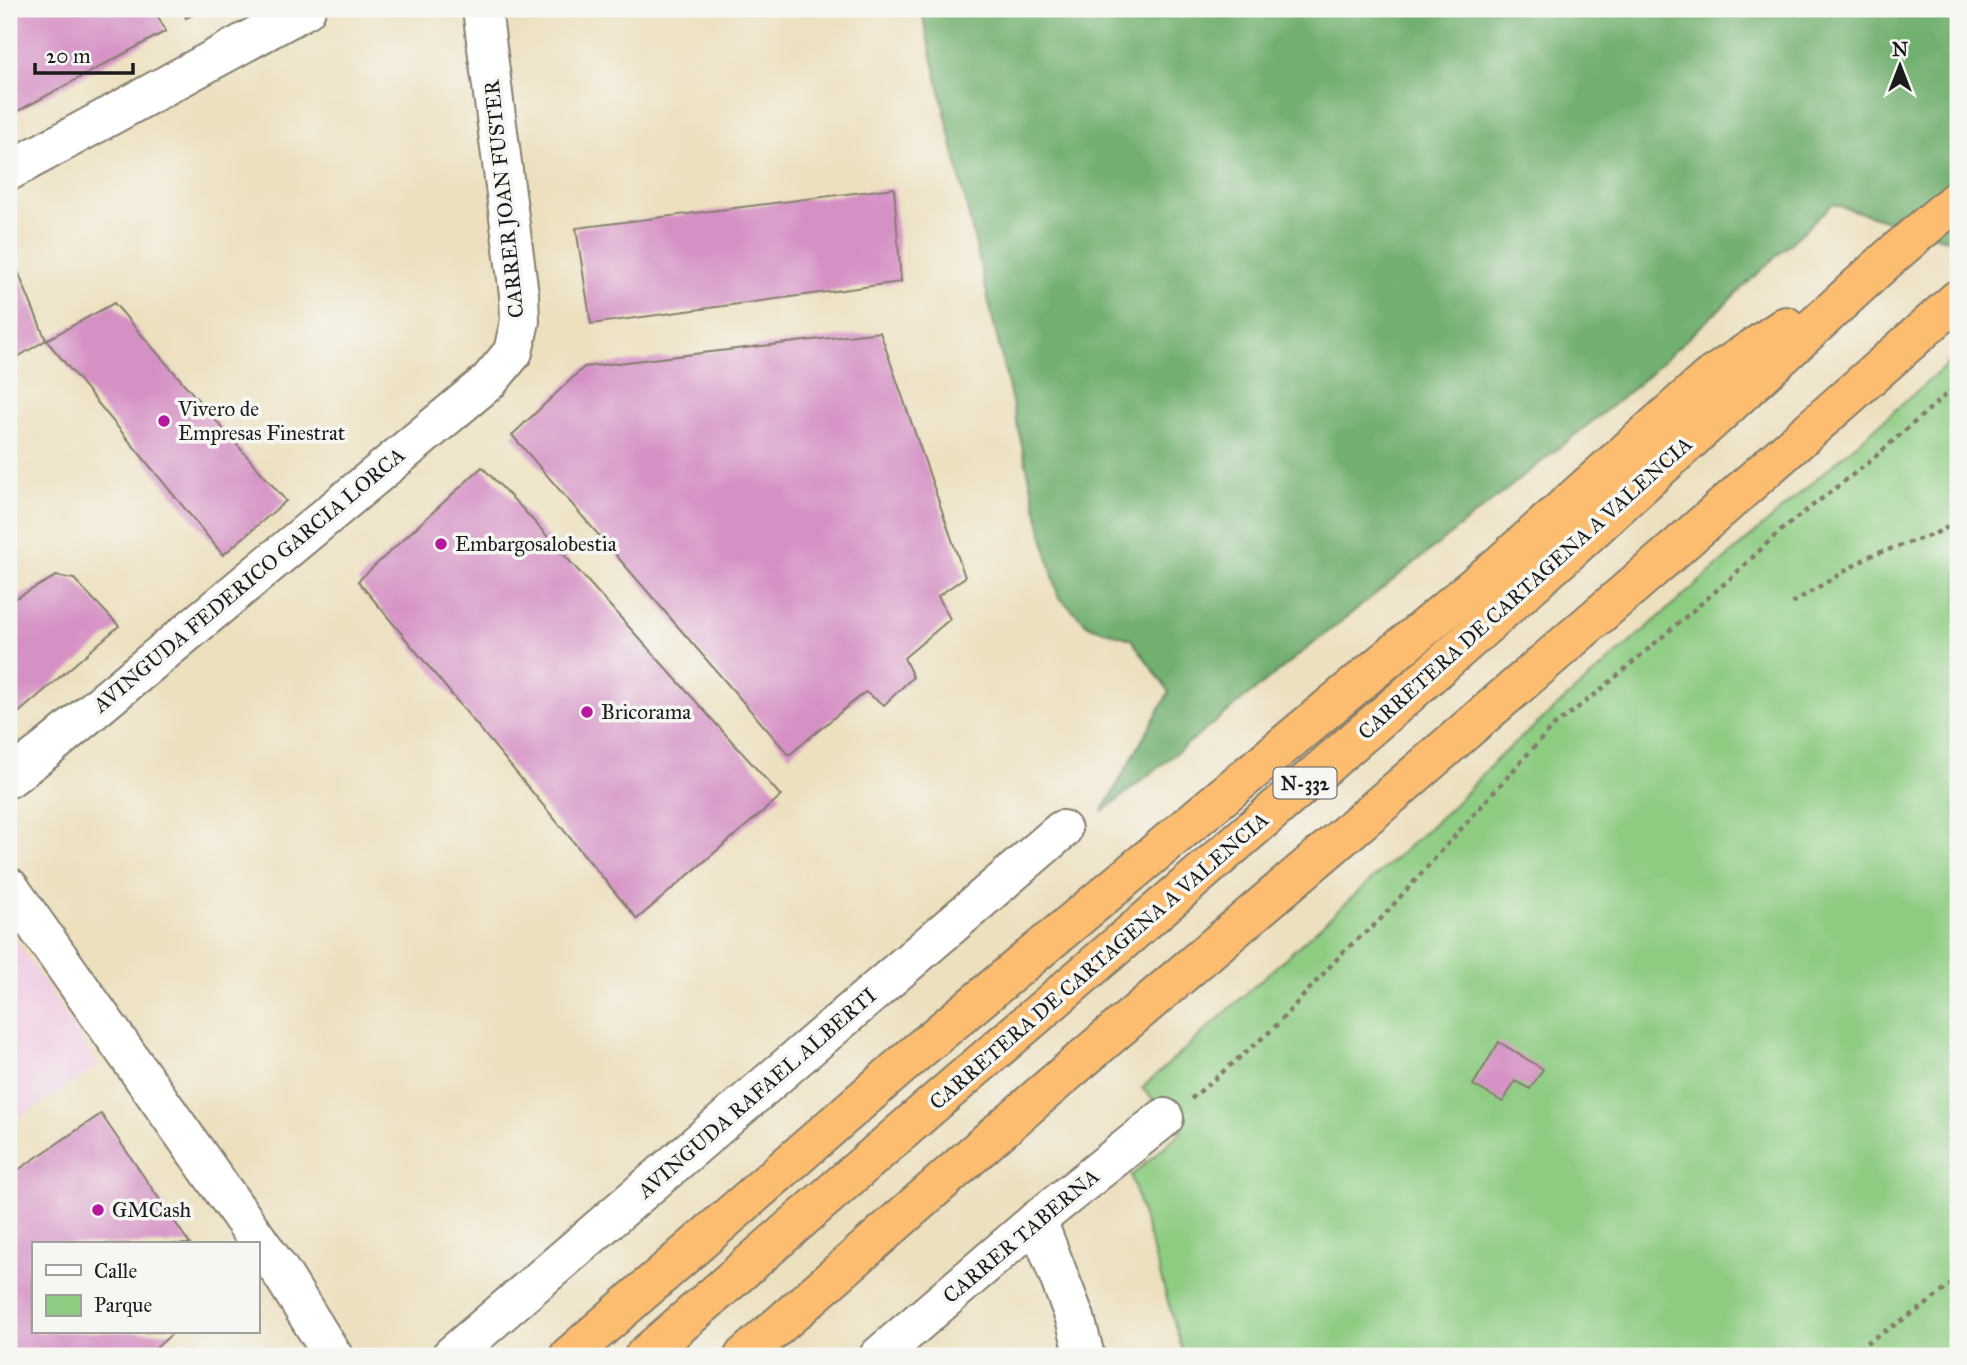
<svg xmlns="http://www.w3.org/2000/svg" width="1967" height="1365" font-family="'IM FELL Great Primer',serif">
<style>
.built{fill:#f0d0e4}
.green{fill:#8ecc82;stroke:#55744f;stroke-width:2}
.forest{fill:#72b070;stroke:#476646;stroke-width:2}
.building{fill:#d591c4}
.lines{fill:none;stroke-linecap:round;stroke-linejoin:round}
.minor-casing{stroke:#847e6e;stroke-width:42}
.highway-casing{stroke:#847e6e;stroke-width:42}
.path{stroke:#847e6e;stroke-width:4.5;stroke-dasharray:5 5;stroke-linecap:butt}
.minor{stroke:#fff;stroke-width:38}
.highway{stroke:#fcbd6f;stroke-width:38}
.poi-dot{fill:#b5179e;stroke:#f6f6f2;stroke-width:2.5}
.labels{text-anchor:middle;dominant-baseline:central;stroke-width:7;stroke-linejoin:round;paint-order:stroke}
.shield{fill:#f6f6f2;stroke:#5d5d5c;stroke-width:2}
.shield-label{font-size:19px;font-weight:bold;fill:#1c1c1c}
.street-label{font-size:21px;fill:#1c1c1c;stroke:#f6f6f2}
.poi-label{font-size:21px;fill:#1c1c1c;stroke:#f6f6f2;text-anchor:start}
</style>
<rect width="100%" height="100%" fill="#f6f6f2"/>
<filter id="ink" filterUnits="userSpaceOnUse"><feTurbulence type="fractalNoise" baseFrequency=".0143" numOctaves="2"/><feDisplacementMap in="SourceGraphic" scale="14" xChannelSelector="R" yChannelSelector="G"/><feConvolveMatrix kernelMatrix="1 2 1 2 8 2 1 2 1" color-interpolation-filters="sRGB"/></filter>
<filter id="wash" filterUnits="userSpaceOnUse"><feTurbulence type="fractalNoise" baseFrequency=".00686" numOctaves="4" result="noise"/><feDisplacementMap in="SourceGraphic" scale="28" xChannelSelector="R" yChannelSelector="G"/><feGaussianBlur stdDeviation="1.57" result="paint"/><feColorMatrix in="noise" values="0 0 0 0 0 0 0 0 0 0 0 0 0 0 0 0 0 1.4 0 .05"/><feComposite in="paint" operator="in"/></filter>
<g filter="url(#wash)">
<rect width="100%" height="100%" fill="#ede0bf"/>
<!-- built -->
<polygon class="built" points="9,928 98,1066 9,1125"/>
<!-- green -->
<polygon class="green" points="1958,355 1958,1356 1184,1356 1131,1176 1182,1131 1142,1088 1454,805 1497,759"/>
<!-- forest -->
<polygon class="forest" points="921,9 1958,9 1958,243 1833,204 1634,388 1102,812 1169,692 1131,639 1089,626 1058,596 1045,545"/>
<g id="blocks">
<!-- building -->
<g class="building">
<polygon points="9,9 154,9 166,31 9,116"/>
<polygon points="182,9 203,9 186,18"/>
<polygon points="894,188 901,282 591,324 576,228"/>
<polygon points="9,250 46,340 9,362"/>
<polygon points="114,303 286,501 223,555 46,340"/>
<polygon points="880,332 965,577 938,596 950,619 904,658 913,677 884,705 865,692 789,755 512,435 584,367"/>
<polygon points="482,467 521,507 781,796 637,919 358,581"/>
<polygon points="56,576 74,579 119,626 9,721 9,602"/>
<polygon points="1499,1042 1543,1069 1530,1089 1515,1081 1503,1102 1473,1085"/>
<polygon points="101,1114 190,1244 33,1244 33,1332 174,1332 147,1356 9,1356 9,1176"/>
</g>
</g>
</g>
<g filter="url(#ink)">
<use href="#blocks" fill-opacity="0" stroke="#847e6e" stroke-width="2"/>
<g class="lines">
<!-- minor casing -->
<g class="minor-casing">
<g id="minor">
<polyline points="9,171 306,9"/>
<polyline points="9,778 47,749 489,381 513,352 520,321 519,294 482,9"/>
<polyline points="9,887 282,1274 333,1356"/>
<polyline points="1037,1220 1075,1318 1085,1356"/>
<polyline points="451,1356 1062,830"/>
<polyline points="879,1356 1037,1220 1164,1118"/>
</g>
</g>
<!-- highway casing -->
<g class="highway-casing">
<g id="highway">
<polyline points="569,1356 918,1051 1503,562 1709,378 1786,326"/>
<polyline points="644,1356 930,1107 1404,698 1565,555 1890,257 1958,199"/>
<polyline points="744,1356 1036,1099 1374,810 1673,551 1958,299"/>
</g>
</g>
<!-- path -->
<g class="path">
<polyline points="1792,603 1870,556 1934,534 1958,522"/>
<polyline points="1191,1099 1273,1029 1345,950 1378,922 1551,728 1597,693 1732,577 1781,530 1868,463 1958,384"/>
<polyline points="1851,1356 1866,1343 1923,1307 1958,1279"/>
</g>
<!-- minor -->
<use href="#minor" class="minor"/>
<!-- highway -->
<use href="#highway" class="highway"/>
</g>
</g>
<!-- markers -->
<g class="poi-dot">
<circle cx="164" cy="421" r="7"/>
<circle cx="441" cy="544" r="7"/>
<circle cx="587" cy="712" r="7"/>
<circle cx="98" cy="1210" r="7"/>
</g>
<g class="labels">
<!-- shield labels -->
<rect class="shield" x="1273.5" y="767.5" width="63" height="31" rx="5"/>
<g class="shield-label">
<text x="1305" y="783">N-332</text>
</g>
<!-- street labels -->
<g class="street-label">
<text transform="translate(504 199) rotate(-96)">CARRER JOAN FUSTER</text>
<text transform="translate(249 580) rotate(-40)">AVINGUDA FEDERICO GARCIA LORCA</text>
<text transform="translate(1525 588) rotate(-42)">CARRETERA DE CARTAGENA A VALENCIA</text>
<text transform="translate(1099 961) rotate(-41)">CARRETERA DE CARTAGENA A VALENCIA</text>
<text transform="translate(757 1093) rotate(-41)">AVINGUDA RAFAEL ALBERTI</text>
<text transform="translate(1021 1236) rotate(-40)">CARRER TABERNA</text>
</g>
<!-- poi labels -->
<g class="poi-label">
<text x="178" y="409">Vivero de<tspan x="178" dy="24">Empresas Finestrat</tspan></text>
<text x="455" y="544">Embargosalobestia</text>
<text x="601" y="712">Bricorama</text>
<text x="112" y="1210">GMCash</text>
</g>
</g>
<!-- margin -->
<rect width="1967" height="1365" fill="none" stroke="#f6f6f2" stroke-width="35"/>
<!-- legend -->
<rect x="32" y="1242" width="228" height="91" fill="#f6f6f2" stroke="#9f9f9c" stroke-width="2"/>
<rect x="46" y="1265" width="35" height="10" fill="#ffffff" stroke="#9f9f9c" stroke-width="2"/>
<text x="94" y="1278" font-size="21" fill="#1c1c1c">Calle</text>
<rect x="46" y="1295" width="35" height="21" fill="#8ecc82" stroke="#9f9f9c" stroke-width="2"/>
<text x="94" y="1312" font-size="21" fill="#1c1c1c">Parque</text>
<!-- north arrow -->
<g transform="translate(1900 66)" stroke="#f6f6f2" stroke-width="5" paint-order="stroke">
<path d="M0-5L12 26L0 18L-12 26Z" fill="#1c1c1c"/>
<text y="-10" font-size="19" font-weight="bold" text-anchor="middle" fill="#1c1c1c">N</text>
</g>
<!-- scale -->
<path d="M35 63v10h98v-10" fill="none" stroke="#1c1c1c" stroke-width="3.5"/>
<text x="46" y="63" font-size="21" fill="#1c1c1c" stroke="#f6f6f2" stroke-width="5" paint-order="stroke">20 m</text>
</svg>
